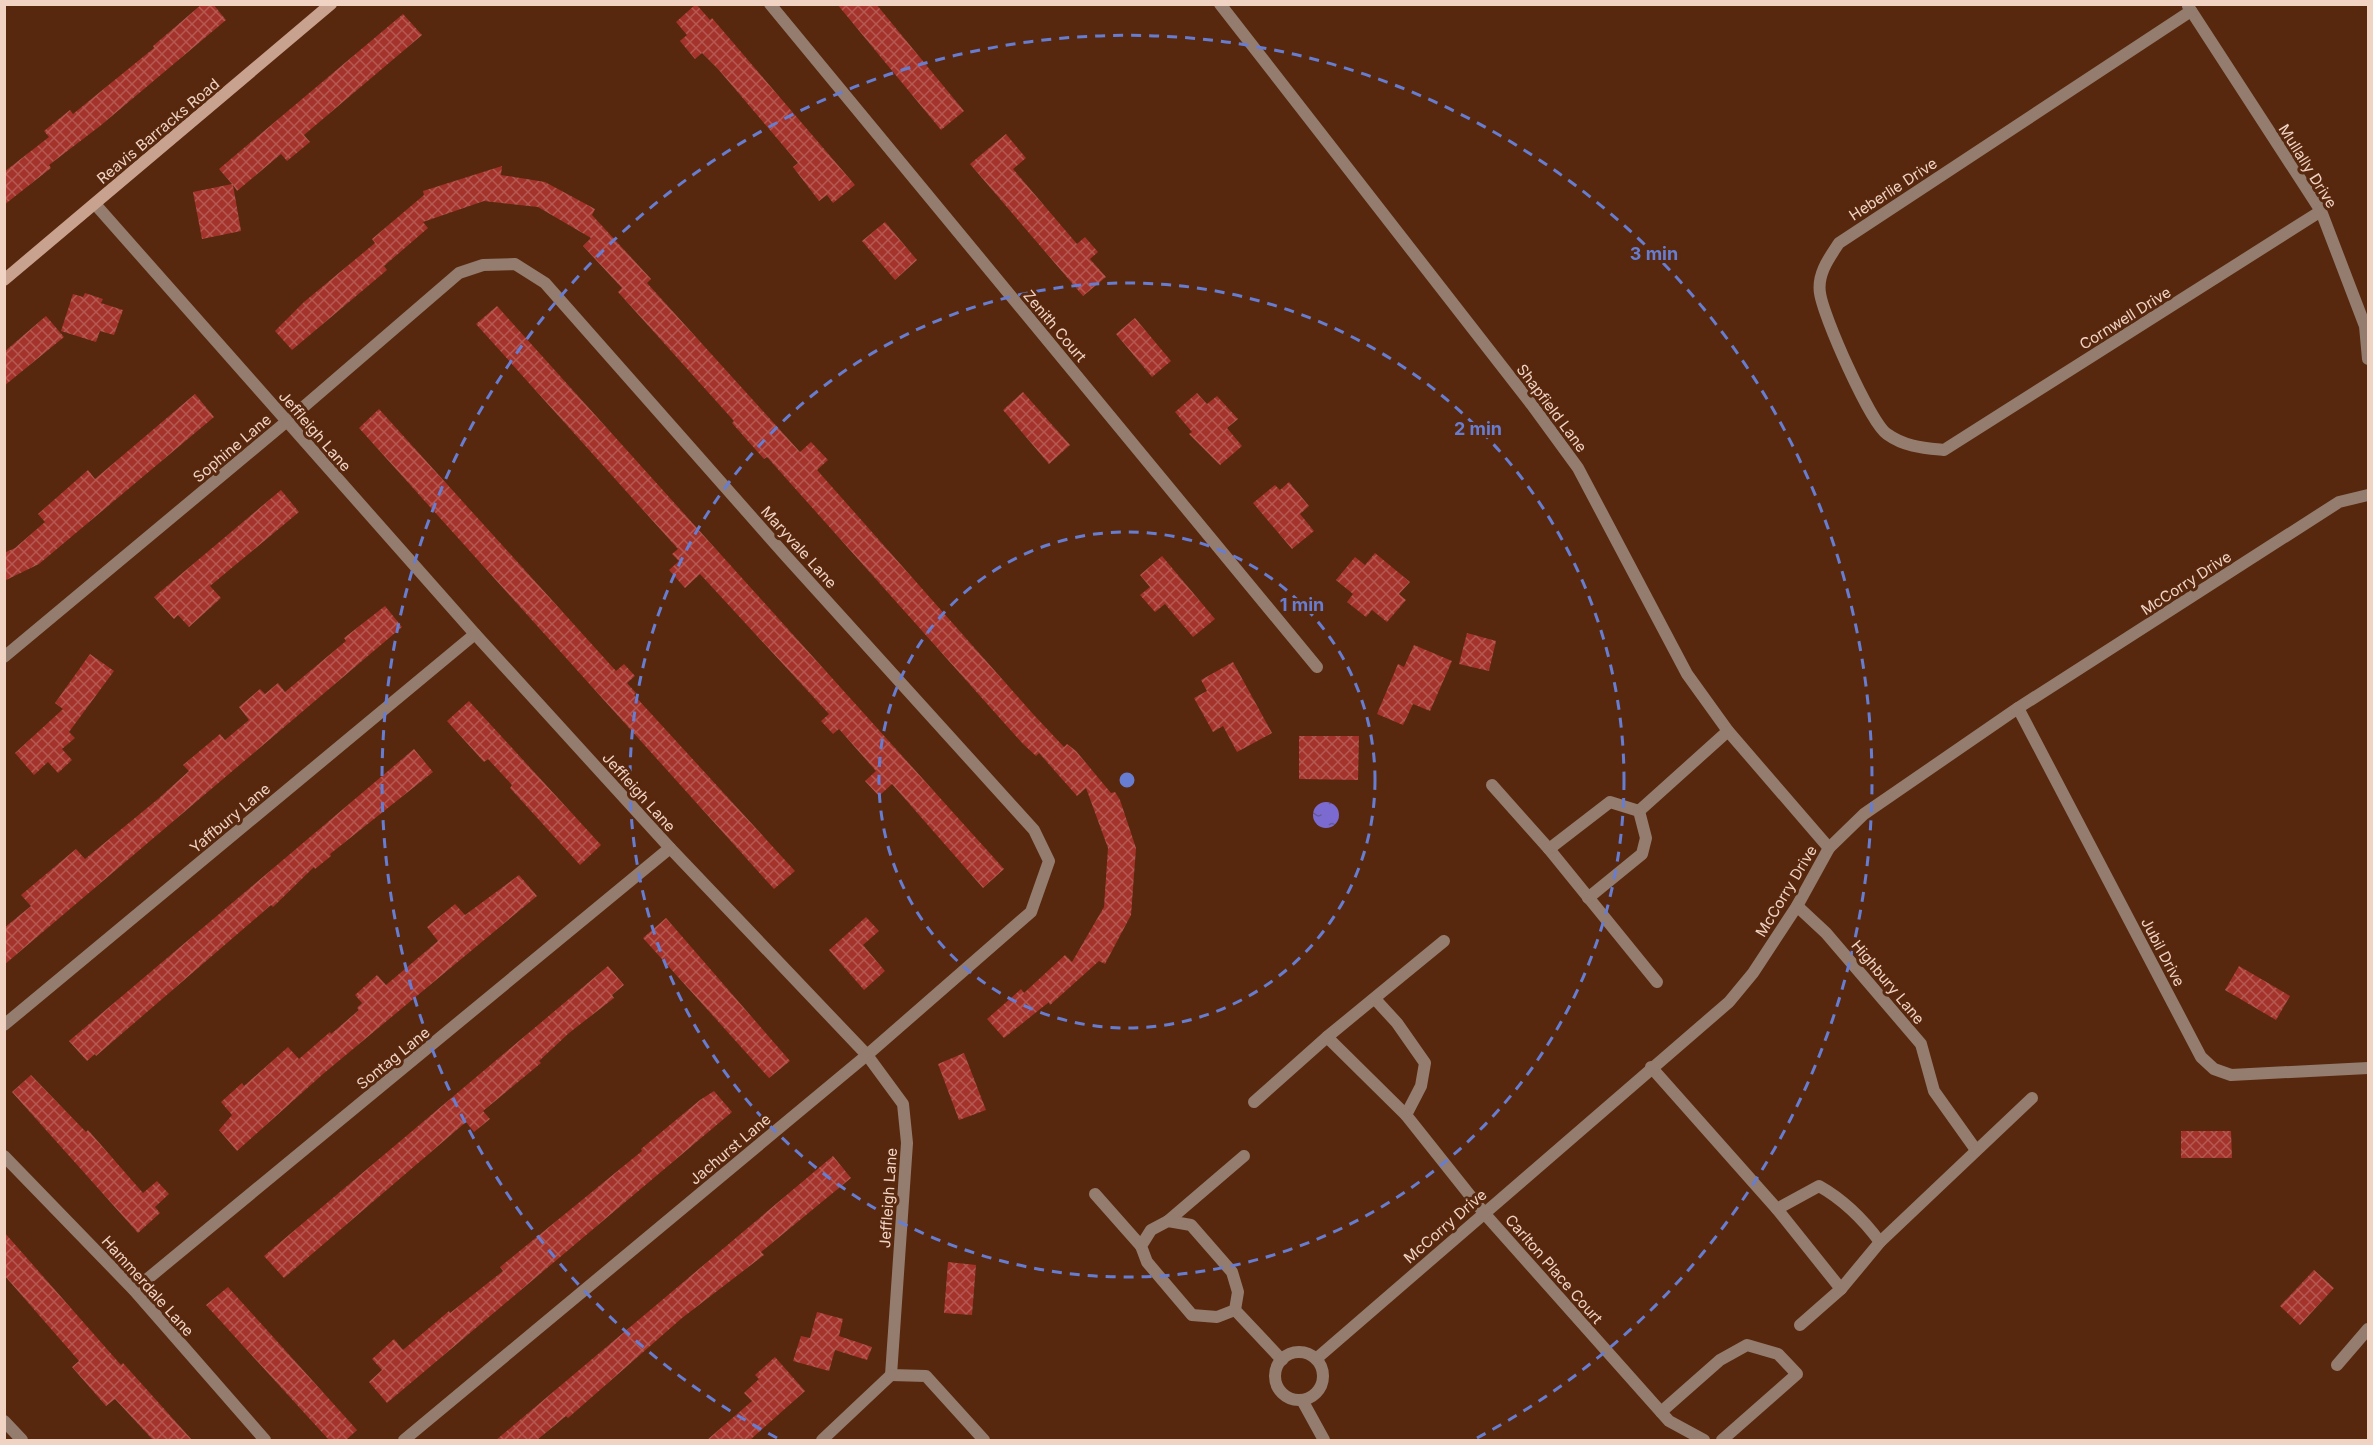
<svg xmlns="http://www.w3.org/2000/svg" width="2373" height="1445" font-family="Inter,sans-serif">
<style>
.water{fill:url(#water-ripples)}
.building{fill:url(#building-cross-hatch)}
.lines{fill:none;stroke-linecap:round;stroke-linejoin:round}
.minor{stroke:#947c6f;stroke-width:12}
.secondary{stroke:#c8a28e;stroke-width:12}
.ring{fill:none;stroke:#677dd1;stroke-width:3;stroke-dasharray:10 8}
.labels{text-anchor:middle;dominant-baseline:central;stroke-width:6;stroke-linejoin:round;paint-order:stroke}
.street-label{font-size:15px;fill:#f1d3c4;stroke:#57280d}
.centre{fill:#677dd1;stroke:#57280d;stroke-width:3}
.ring-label{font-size:18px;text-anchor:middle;font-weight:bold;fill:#677dd1;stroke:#57280d;stroke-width:6;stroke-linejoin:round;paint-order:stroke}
</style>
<defs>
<pattern id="water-ripples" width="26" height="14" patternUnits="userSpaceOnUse" patternTransform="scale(1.5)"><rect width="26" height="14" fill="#7b6bd0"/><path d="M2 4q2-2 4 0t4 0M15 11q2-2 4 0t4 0" fill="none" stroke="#675994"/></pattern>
<pattern id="building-cross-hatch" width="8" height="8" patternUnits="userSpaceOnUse" patternTransform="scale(1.5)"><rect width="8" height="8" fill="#a3332b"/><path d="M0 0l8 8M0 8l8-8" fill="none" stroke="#b55952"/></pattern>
</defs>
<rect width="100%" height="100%" fill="#57280d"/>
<!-- water -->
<circle class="water" cx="1326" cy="815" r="13"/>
<!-- building -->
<g class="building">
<polygon points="202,4 213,4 226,20 100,126 49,165 51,168 4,205 4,172 49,137 44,131 70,110 73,114 154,48 153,46"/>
<polygon points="696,4 710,20 712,18 855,185 833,203 827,195 819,201 793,167 798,163 718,69 702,53 695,59 680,41 687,35 676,22"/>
<polygon points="837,4 876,4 964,111 941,130"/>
<polygon points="403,14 422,35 304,135 310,142 287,161 281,154 237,191 233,185 241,231 202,239 193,192 232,184 219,169"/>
<polygon points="1006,134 1026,158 1013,169 1077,244 1085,237 1098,252 1090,259 1106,277 1083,296 970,164"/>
<polygon points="502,166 501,175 545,182 595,209 592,215 651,279 647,283 800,452 811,442 828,460 817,470 1033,714 1064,747 1067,744 1076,751 1111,793 1115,792 1120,800 1136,848 1131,915 1105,964 1099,961 1050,1005 1049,1002 1004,1038 987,1019 1021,989 1024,993 1065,955 1072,962 1104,907 1108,848 1086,788 1077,796 1039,753 1036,756 1023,744 767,457 764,459 732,423 734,421 618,292 622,288 583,246 591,238 538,207 484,201 423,222 428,228 384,266 387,270 292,350 275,331 304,302 375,243 372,239 424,195 423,191"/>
<polygon points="885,222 917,260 895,280 862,241"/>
<polygon points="85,293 103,299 101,303 123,310 114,335 100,331 96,342 61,331 73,294 83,297"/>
<polygon points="497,306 1004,869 983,888 892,784 879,796 865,781 876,771 839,729 833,734 821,721 829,714 700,574 685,588 669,570 679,561 672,554 678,549 476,324"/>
<polygon points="46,316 64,337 4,386 4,352"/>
<polygon points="1135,318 1171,361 1152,377 1116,334"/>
<polygon points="1023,392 1070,445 1049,464 1003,410"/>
<polygon points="1197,393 1207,404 1217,396 1238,419 1227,428 1242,446 1220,465 1189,434 1192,432 1175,412"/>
<polygon points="195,394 214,417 39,564 4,581 4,553 15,548 45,522 38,514 88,470 95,479"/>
<polygon points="379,409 616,671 624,664 635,676 627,683 636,693 634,695 795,871 774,889 359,428"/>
<polygon points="1289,482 1309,506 1300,514 1314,531 1292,549 1253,503 1275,485 1280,490"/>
<polygon points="281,490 299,512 210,586 221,598 189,627 178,615 174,619 154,597"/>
<polygon points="1375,553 1410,582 1399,594 1406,600 1387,622 1372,610 1366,617 1347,602 1353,594 1336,580 1355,557 1365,565"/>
<polygon points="1162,556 1215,619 1193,637 1165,604 1155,612 1140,595 1150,587 1140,575"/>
<polygon points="385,606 402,627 4,965 4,928 31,906 21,895 76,849 85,859 158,799 189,771 183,765 220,734 225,740 249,720 239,707 260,689 265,694 278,683 285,692 346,641 344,638"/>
<polygon points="1467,633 1496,641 1489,671 1459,664"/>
<polygon points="1414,645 1452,661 1430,711 1413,704 1403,725 1377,714 1398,664 1404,667"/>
<polygon points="90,654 114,671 69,732 75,738 62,749 72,760 58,773 48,762 34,775 15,753 63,709 55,703"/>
<polygon points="1233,662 1272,733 1237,752 1223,726 1213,732 1194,698 1207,691 1201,680"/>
<polygon points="469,701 601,845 580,865 510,788 512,785 488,759 484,762 447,721"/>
<polygon points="1299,736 1359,736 1358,780 1299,779"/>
<polygon points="414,749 433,772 330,854 331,856 315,869 314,867 273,907 271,905 96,1056 95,1054 87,1061 69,1041"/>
<polygon points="519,875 537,896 323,1074 237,1151 219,1130 232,1115 221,1102 242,1083 244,1086 288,1047 299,1059 330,1032 331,1034 359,1010 357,1008 362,1003 355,995 377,975 386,985 438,941 427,927 455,904 465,915"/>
<polygon points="866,917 879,931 863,945 885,971 864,990 829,950"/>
<polygon points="666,918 790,1061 769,1078 643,938"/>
<polygon points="608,966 624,985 612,995 614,998 569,1033 539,1061 541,1063 483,1111 490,1119 474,1132 466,1122 284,1278 264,1256"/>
<polygon points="2239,966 2290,996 2276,1020 2225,990"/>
<polygon points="964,1053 986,1110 959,1120 938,1064"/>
<polygon points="31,1075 86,1132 88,1130 143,1193 157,1181 169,1194 155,1207 160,1213 138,1233 12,1092"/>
<polygon points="714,1091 732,1112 387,1403 369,1382 382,1370 372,1359 394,1339 403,1350 449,1311 450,1313 503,1271 500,1267 642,1151 641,1149 700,1100"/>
<polygon points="2181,1131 2231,1131 2232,1158 2181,1158"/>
<polygon points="833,1156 851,1178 761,1252 764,1255 682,1318 568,1418 566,1416 537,1440 496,1440"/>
<polygon points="4,1232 121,1365 123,1363 192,1440 153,1440 115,1399 106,1406 72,1367 79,1361 4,1275"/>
<polygon points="948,1262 976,1265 972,1315 944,1313"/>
<polygon points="2314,1270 2334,1288 2300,1325 2280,1306"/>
<polygon points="228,1287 357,1430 346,1440 329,1440 206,1305"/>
<polygon points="817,1312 843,1319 839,1336 872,1347 867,1360 835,1350 829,1371 793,1361 801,1336 810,1338"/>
<polygon points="775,1357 805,1391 750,1440 707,1440 752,1401 744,1393 759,1379 755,1375"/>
</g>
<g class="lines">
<!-- minor -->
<g class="minor">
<polyline points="770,4 1317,667"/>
<polyline points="1220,4 1532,405 1578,468 1687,674 1728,731 1829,848"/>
<polyline points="2188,6 2321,211 2365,326 2368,359"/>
<path d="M2191,11L1839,243C1829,258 1817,274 1820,293C1823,316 1870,422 1887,434C1905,447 1924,448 1944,450L2321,211"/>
<polyline points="95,204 475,634 670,848 867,1055 903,1104 907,1143 891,1375 926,1376 984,1440"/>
<polyline points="4,657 286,422 459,273 483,265 515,264 545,283 786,556 1034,830 1049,861 1031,912 867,1055 404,1440"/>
<polyline points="2018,708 2201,1057 2214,1069 2231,1075 2368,1068"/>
<polyline points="1492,785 1549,849 1657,982"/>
<polyline points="1639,811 1728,731"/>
<polyline points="1549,849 1610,802 1639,811"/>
<polyline points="1588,898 1642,854 1646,838 1639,811"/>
<polyline points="1797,906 1826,933 1921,1044 1934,1091 1976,1150"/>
<polyline points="1375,999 1397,1023 1425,1063 1421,1086 1406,1115"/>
<polyline points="4,1025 475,634"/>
<polyline points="1327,1037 1406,1115 1484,1213 1669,1421 1704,1440"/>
<polyline points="1651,1067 1777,1209 1841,1289"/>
<polyline points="1254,1102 1327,1037 1444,941"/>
<polyline points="4,1156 134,1290 265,1440"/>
<polyline points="1095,1194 1141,1246"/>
<path d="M1777,1209L1819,1186C1844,1200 1863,1219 1880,1242"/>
<polyline points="1168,1221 1244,1156"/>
<polyline points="134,1290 670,848"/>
<polyline points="1235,1310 1238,1292 1232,1272 1191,1225 1168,1221 1151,1230 1141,1246 1147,1262 1192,1315 1217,1317 1235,1310 1282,1360"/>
<polyline points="1800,1325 1841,1289 1880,1242 2032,1098"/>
<circle cx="1299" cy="1376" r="24"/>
<polyline points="1316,1359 1729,1002 1753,973 1797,906 1829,848 1864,814 2018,708 2339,502 2368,495"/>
<polyline points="2337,1365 2368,1329"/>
<polyline points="1302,1400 1324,1440"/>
<polyline points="1661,1412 1720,1360 1747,1345 1778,1354 1797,1374 1722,1440"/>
<polyline points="4,1421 22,1440"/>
<polyline points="822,1440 891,1375"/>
</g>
<!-- secondary -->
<polyline class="secondary" points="4,280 331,4"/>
</g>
<!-- distance rings -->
<g class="ring">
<circle cx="1127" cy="780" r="248"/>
<circle cx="1127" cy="780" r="497"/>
<path d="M777 1438A745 745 0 1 1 1477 1438"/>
</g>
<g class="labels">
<!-- street labels -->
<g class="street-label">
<text transform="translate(158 131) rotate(-40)">Reavis Barracks Road</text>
<text transform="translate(2308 166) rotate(58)">Mullally Drive</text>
<text transform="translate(1893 189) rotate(-33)">Heberlie Drive</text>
<text transform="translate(2125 318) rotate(-32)">Cornwell Drive</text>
<text transform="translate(1055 326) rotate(50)">Zenith Court</text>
<text transform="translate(1552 408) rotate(53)">Shapfield Lane</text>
<text transform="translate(315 431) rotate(49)">Jeffleigh Lane</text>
<text transform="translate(232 448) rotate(-40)">Sophine Lane</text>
<text transform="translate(799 547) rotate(48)">Maryvale Lane</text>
<text transform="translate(2186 583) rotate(-33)">McCorry Drive</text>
<text transform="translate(639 792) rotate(48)">Jeffleigh Lane</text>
<text transform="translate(230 818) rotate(-40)">Yaffbury Lane</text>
<text transform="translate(1786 891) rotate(-59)">McCorry Drive</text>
<text transform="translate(2163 952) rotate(62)">Jubil Drive</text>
<text transform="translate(1888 982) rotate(50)">Highbury Lane</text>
<text transform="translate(393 1058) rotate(-39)">Sontag Lane</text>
<text transform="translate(730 1149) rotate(-40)">Jachurst Lane</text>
<text transform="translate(888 1198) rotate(-86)">Jeffleigh Lane</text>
<text transform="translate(1445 1226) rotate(-41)">McCorry Drive</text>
<text transform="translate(1554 1269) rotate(49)">Carlton Place Court</text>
<text transform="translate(148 1286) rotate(48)">Hammerdale Lane</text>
</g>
</g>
<circle cx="1127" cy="780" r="9" class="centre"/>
<g class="ring-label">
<text x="1654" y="260">3 min</text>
<text x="1478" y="435">2 min</text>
<text x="1302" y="611">1 min</text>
</g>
<!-- border -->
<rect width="2373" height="1445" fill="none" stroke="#f1d3c4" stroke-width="12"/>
</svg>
